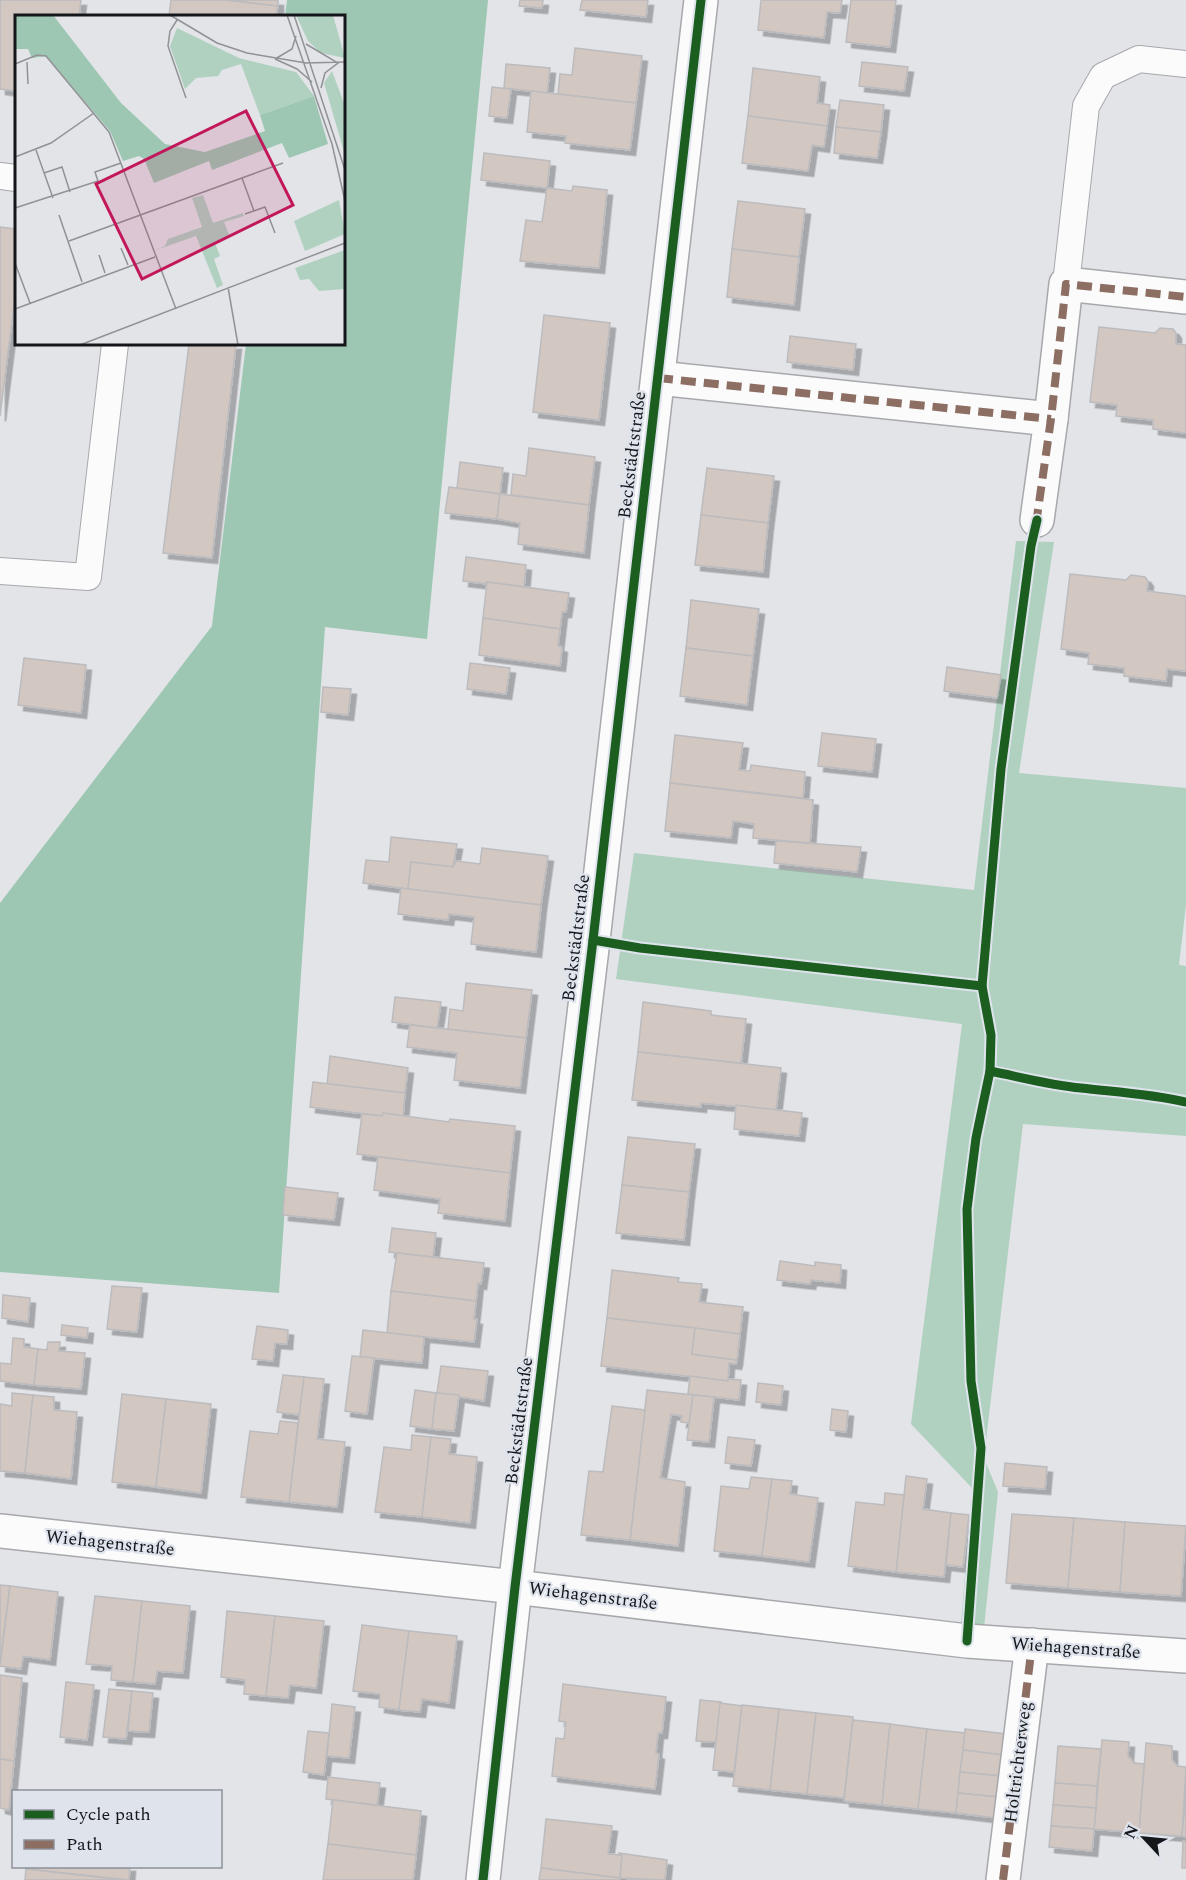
<svg xmlns="http://www.w3.org/2000/svg" width="1186" height="1880" font-family="Spectral,serif">
<style>
.green{fill:#b0d1c0}
.forest{fill:#9ec7b3}
.building{fill:#d3c7c2;stroke:#bcbbbd;stroke-width:1.5;filter:url(#shadow)}
.lines{fill:none;stroke-linecap:round;stroke-linejoin:round}
.service-casing{stroke:#a7a8ac;stroke-width:28}
.minor-casing{stroke:#a7a8ac;stroke-width:36}
.service{stroke:#fbfbfc;stroke-width:26}
.minor{stroke:#fbfbfc;stroke-width:33}
.quiet{stroke:#8d6e63;stroke-width:8;stroke-dasharray:15 8;stroke-linecap:butt}
.cycleway-casing{stroke:#dee3ec;stroke-width:13}
.cycleway{stroke:#1b5e20;stroke-width:9}
.labels{text-anchor:middle;dominant-baseline:central;stroke-width:4.5;stroke-linejoin:round;paint-order:stroke}
.street-label{font-size:18px;fill:#141619;stroke:#dee3ec}
.inset-road{fill:none;stroke:#909295;stroke-width:1.5}
.view{fill:#c2185b;fill-opacity:0.15;stroke:#c2185b;stroke-width:3}
.inset-edge{fill:none;stroke:#141619;stroke-width:3}
</style>
<defs>
<filter id="shadow"><feDropShadow dx="5.5" dy="5.5" stdDeviation="0" flood-color="#0004"/></filter>
</defs>
<rect width="100%" height="100%" fill="#e2e4e8"/>
<!-- green -->
<polygon class="green" points="1016,541 1054,542 1019,773 1186,788 1186,905 1179,965 1186,966 1186,1136 1023,1124 984,1458 998,1492 983,1638 960,1637 972,1488 911,1424 962,1024 616,979 634,853 974,890"/>
<!-- forest -->
<polygon class="forest" points="287,0 488,0 427,639 325,627 279,1293 0,1272 0,903 212,626 246,344 344,344 344,16 285,16"/>
<!-- building -->
<g class="building">
<polygon points="0,0 81,0 79,16 16,16 16,91 0,89"/>
<polygon points="171,0 227,0 278,6 276,16 169,16"/>
<polygon points="227,0 278,0 278,6"/>
<polygon points="520,0 543,0 542,8 519,6"/>
<polygon points="582,0 648,0 646,17 580,10"/>
<polygon points="761,0 842,0 840,13 827,12 824,38 758,30"/>
<polygon points="851,0 896,0 890,47 846,42"/>
<polygon points="575,48 642,56 636,103 558,94 560,74 572,75"/>
<polygon points="862,62 908,67 904,91 859,86"/>
<polygon points="506,64 550,68 547,93 504,88"/>
<polygon points="753,68 820,77 817,103 830,105 827,126 748,116"/>
<polygon points="492,87 511,89 507,118 489,116"/>
<polygon points="531,91 636,103 630,150 565,143 566,136 527,132"/>
<polygon points="840,100 884,105 881,132 836,127"/>
<polygon points="748,116 827,126 824,147 812,145 808,171 742,163"/>
<polygon points="836,127 881,132 877,158 834,153"/>
<polygon points="484,153 550,161 547,188 481,180"/>
<polygon points="573,186 607,190 599,268 520,261 526,220 542,222 547,188 572,191"/>
<polygon points="738,201 805,209 799,257 732,249"/>
<polygon points="0,227 16,229 16,289 0,416"/>
<polygon points="732,249 799,257 794,305 727,297"/>
<polygon points="544,315 610,323 599,420 533,412"/>
<polygon points="1099,327 1155,333 1160,328 1173,329 1176,333 1176,344 1186,345 1186,433 1153,429 1153,420 1116,416 1117,405 1090,402"/>
<polygon points="790,336 856,344 853,370 787,362"/>
<polygon points="189,344 236,344 212,558 163,553"/>
<polygon points="529,448 595,457 589,505 511,495 513,474 526,476"/>
<polygon points="460,462 503,468 500,494 457,488"/>
<polygon points="707,468 774,476 768,523 701,515"/>
<polygon points="449,487 500,494 497,519 445,513"/>
<polygon points="500,494 589,505 584,553 518,544 520,523 497,519"/>
<polygon points="701,515 768,523 763,572 695,565"/>
<polygon points="466,557 526,565 524,587 487,582 487,584 463,581"/>
<polygon points="1070,574 1126,580 1131,575 1145,577 1148,581 1147,591 1186,596 1186,671 1167,669 1166,681 1124,676 1124,668 1088,664 1089,653 1061,649"/>
<polygon points="487,582 569,593 566,612 562,612 560,629 483,618"/>
<polygon points="691,600 759,609 753,656 686,648"/>
<polygon points="483,618 560,629 558,646 562,647 560,666 479,655"/>
<polygon points="686,648 753,656 747,705 680,696"/>
<polygon points="24,658 86,665 81,713 18,705"/>
<polygon points="470,663 510,668 506,694 467,689"/>
<polygon points="947,667 1001,675 997,698 944,691"/>
<polygon points="323,687 351,689 348,715 321,712"/>
<polygon points="822,733 876,739 872,772 818,766"/>
<polygon points="675,735 743,743 739,770 750,771 751,765 805,772 803,798 670,783"/>
<polygon points="670,783 813,800 810,843 753,838 754,824 733,821 731,838 665,831"/>
<polygon points="391,837 457,844 453,867 411,862 408,889 363,883 366,860 389,862"/>
<polygon points="776,841 861,847 857,872 774,863"/>
<polygon points="482,848 548,856 541,905 408,889 411,862 453,867 456,861 480,864"/>
<polygon points="401,888 541,905 536,952 471,944 474,917 449,914 448,920 398,914"/>
<polygon points="466,983 532,990 526,1038 448,1029 450,1009 463,1011"/>
<polygon points="395,997 441,1002 437,1028 392,1022"/>
<polygon points="643,1002 711,1011 711,1015 746,1019 741,1063 638,1052"/>
<polygon points="410,1025 526,1038 520,1088 454,1080 457,1053 407,1047"/>
<polygon points="638,1052 781,1068 776,1110 701,1103 701,1107 632,1100"/>
<polygon points="330,1056 408,1068 405,1093 327,1084"/>
<polygon points="313,1082 405,1093 403,1116 383,1113 382,1116 310,1107"/>
<polygon points="736,1105 802,1113 799,1136 734,1129"/>
<polygon points="383,1113 449,1122 450,1119 515,1126 510,1173 357,1154 362,1114 382,1116"/>
<polygon points="628,1137 695,1144 689,1192 622,1185"/>
<polygon points="378,1157 510,1173 505,1221 438,1213 440,1199 374,1190"/>
<polygon points="622,1185 689,1192 684,1240 616,1233"/>
<polygon points="285,1187 338,1193 334,1220 283,1215"/>
<polygon points="392,1228 436,1233 433,1257 389,1252"/>
<polygon points="397,1253 484,1263 481,1284 478,1283 476,1301 391,1291"/>
<polygon points="780,1261 815,1266 815,1262 841,1265 840,1283 811,1280 810,1284 777,1280"/>
<polygon points="612,1270 679,1278 678,1282 702,1284 699,1302 743,1307 740,1334 607,1318"/>
<polygon points="112,1286 142,1288 137,1332 107,1329"/>
<polygon points="391,1291 476,1301 474,1319 477,1319 474,1342 387,1333"/>
<polygon points="3,1295 30,1298 28,1322 2,1318"/>
<polygon points="607,1318 695,1328 692,1354 737,1360 736,1364 729,1363 728,1381 601,1366"/>
<polygon points="62,1325 88,1328 87,1338 61,1335"/>
<polygon points="257,1326 288,1330 287,1344 275,1343 273,1361 252,1359"/>
<polygon points="695,1328 740,1334 737,1360 692,1354"/>
<polygon points="363,1330 424,1337 422,1363 360,1357"/>
<polygon points="13,1338 24,1339 24,1347 38,1349 34,1385 0,1381 0,1363 11,1364"/>
<polygon points="48,1342 60,1342 59,1351 85,1353 81,1389 34,1385 38,1349 47,1350"/>
<polygon points="352,1356 374,1358 367,1414 345,1411"/>
<polygon points="441,1366 488,1371 484,1401 437,1393"/>
<polygon points="283,1375 304,1377 299,1415 277,1412"/>
<polygon points="690,1376 728,1381 728,1379 741,1380 739,1400 688,1394"/>
<polygon points="304,1377 324,1379 317,1439 345,1442 337,1507 289,1502"/>
<polygon points="758,1383 783,1386 781,1405 756,1402"/>
<polygon points="415,1390 436,1393 432,1429 410,1426"/>
<polygon points="647,1390 693,1395 689,1423 681,1422 682,1416 671,1414 660,1478 685,1482 678,1546 630,1540"/>
<polygon points="12,1393 33,1395 25,1473 0,1471 0,1404 12,1406"/>
<polygon points="436,1393 459,1395 454,1431 432,1429"/>
<polygon points="122,1394 166,1399 156,1487 112,1482"/>
<polygon points="33,1395 54,1397 54,1410 77,1412 71,1479 25,1473"/>
<polygon points="693,1395 714,1397 709,1442 687,1440"/>
<polygon points="166,1399 211,1404 201,1493 156,1487"/>
<polygon points="612,1406 645,1410 630,1540 581,1535 589,1471 603,1472"/>
<polygon points="832,1409 848,1411 846,1432 830,1430"/>
<polygon points="280,1421 298,1423 289,1502 241,1497 250,1431 278,1434"/>
<polygon points="412,1435 431,1437 422,1517 375,1512 384,1447 411,1450"/>
<polygon points="431,1437 451,1439 449,1454 477,1457 470,1523 422,1517"/>
<polygon points="728,1437 755,1440 751,1466 725,1463"/>
<polygon points="1005,1463 1047,1467 1045,1489 1003,1486"/>
<polygon points="906,1476 927,1479 923,1509 951,1513 944,1577 896,1572"/>
<polygon points="751,1477 772,1479 762,1556 714,1551 721,1486 749,1489"/>
<polygon points="772,1479 792,1481 790,1494 818,1498 809,1562 762,1556"/>
<polygon points="885,1493 904,1495 896,1572 848,1566 856,1502 884,1505"/>
<polygon points="951,1513 969,1515 963,1567 946,1565"/>
<polygon points="1012,1514 1074,1518 1068,1588 1006,1583"/>
<polygon points="1074,1518 1125,1522 1120,1592 1068,1588"/>
<polygon points="1125,1522 1186,1526 1181,1596 1120,1592"/>
<polygon points="0,1585 10,1586 0,1661"/>
<polygon points="10,1586 58,1592 50,1660 23,1656 21,1669 0,1666"/>
<polygon points="95,1596 142,1601 133,1682 111,1680 112,1666 86,1664"/>
<polygon points="142,1601 190,1606 183,1673 157,1671 155,1684 133,1682"/>
<polygon points="227,1611 275,1616 266,1696 244,1694 245,1680 221,1677"/>
<polygon points="275,1616 324,1621 316,1688 290,1685 288,1698 266,1696"/>
<polygon points="362,1625 409,1631 399,1710 379,1707 380,1694 353,1691"/>
<polygon points="409,1631 457,1636 449,1703 422,1699 420,1712 399,1710"/>
<polygon points="0,1675 22,1678 14,1761 0,1759"/>
<polygon points="66,1682 94,1685 87,1740 60,1737"/>
<polygon points="563,1684 666,1697 662,1733 658,1733 656,1753 659,1754 655,1789 552,1776 556,1738 564,1739 566,1722 559,1721"/>
<polygon points="109,1689 132,1691 126,1739 103,1737"/>
<polygon points="132,1691 153,1693 149,1732 128,1731"/>
<polygon points="700,1700 721,1702 716,1742 696,1741"/>
<polygon points="720,1703 742,1706 734,1772 713,1770"/>
<polygon points="332,1704 355,1707 349,1758 327,1756"/>
<polygon points="742,1705 779,1709 770,1790 733,1786"/>
<polygon points="779,1709 816,1713 807,1794 770,1790"/>
<polygon points="816,1713 853,1717 844,1798 807,1794"/>
<polygon points="853,1720 890,1724 882,1805 844,1801"/>
<polygon points="890,1724 927,1729 918,1809 882,1805"/>
<polygon points="927,1729 965,1733 956,1813 918,1809"/>
<polygon points="965,1729 1006,1734 1003,1755 963,1750"/>
<polygon points="308,1731 329,1733 324,1775 303,1772"/>
<polygon points="1102,1740 1129,1742 1128,1756 1134,1763 1144,1764 1139,1833 1094,1829"/>
<polygon points="1146,1743 1172,1746 1172,1760 1177,1766 1186,1767 1182,1836 1139,1833"/>
<polygon points="1058,1746 1101,1749 1097,1786 1055,1783"/>
<polygon points="963,1750 1003,1755 1001,1776 960,1772"/>
<polygon points="0,1759 14,1761 9,1810 0,1808"/>
<polygon points="960,1772 1001,1776 998,1797 958,1793"/>
<polygon points="328,1777 380,1783 377,1805 326,1799"/>
<polygon points="1055,1783 1097,1786 1096,1808 1053,1805"/>
<polygon points="958,1793 998,1797 996,1818 956,1813"/>
<polygon points="1186,1794 1186,1837 1182,1836"/>
<polygon points="333,1800 421,1811 416,1855 328,1844"/>
<polygon points="1053,1805 1096,1808 1094,1829 1051,1826"/>
<polygon points="546,1819 612,1826 608,1854 622,1855 620,1878 541,1868"/>
<polygon points="1051,1826 1094,1829 1092,1851 1049,1847"/>
<polygon points="1183,1841 1186,1842 1186,1868 1182,1868"/>
<polygon points="328,1844 416,1855 413,1880 323,1880"/>
<polygon points="619,1853 667,1860 665,1880 620,1878 622,1855 619,1855"/>
<polygon points="27,1866 130,1866 129,1880 26,1869"/>
<polygon points="541,1868 620,1878 619,1880 539,1880"/>
<polygon points="26,1869 123,1880 25,1880"/>
</g>
<g class="lines">
<!-- service casing -->
<g class="service-casing">
<g id="service">
<polyline points="0,176 16,178"/>
<polyline points="1066,284 1086,106 1103,76 1139,59 1186,64"/>
<polyline points="0,571 88,577 115,344"/>
</g>
</g>
<!-- minor casing -->
<g class="minor-casing">
<g id="minor">
<polyline points="658,378 1051,419"/>
<polyline points="1037,520 1051,419 1066,284 1186,297"/>
<polyline points="0,1531 515,1587 967,1641 1186,1656"/>
<polyline points="483,1880 515,1587 593,940 701,0"/>
<polyline points="1003,1880 1032,1645"/>
</g>
</g>
<!-- service -->
<use href="#service" class="service"/>
<!-- minor -->
<use href="#minor" class="minor"/>
<!-- quiet -->
<g class="quiet">
<polyline points="658,378 1051,419"/>
<polyline points="1036,524 1051,419 1066,284 1186,297"/>
<polyline points="1003,1880 1032,1645"/>
</g>
<!-- cycleway casing -->
<g class="cycleway-casing">
<g id="cycleway">
<polyline points="593,940 640,948 982,986"/>
<path d="M990,1071C1020,1077 1050,1085 1081,1088C1116,1092 1151,1094 1186,1102"/>
<polyline points="967,1641 981,1448 971,1381 967,1209 976,1138 990,1071 991,1035 982,986 1001,769 1031,546 1037,520"/>
<polyline points="483,1880 515,1587 593,940 701,0"/>
</g>
</g>
<!-- cycleway -->
<use href="#cycleway" class="cycleway"/>
</g>
<g class="labels">
<!-- street labels -->
<g class="street-label">
<text transform="translate(632 455) rotate(-83)">Beckstädtstraße</text>
<text transform="translate(576 938) rotate(-83)">Beckstädtstraße</text>
<text transform="translate(519 1421) rotate(-83)">Beckstädtstraße</text>
<text transform="translate(110 1543) rotate(6)">Wiehagenstraße</text>
<text transform="translate(593 1596) rotate(7)">Wiehagenstraße</text>
<text transform="translate(1076 1648) rotate(4)">Wiehagenstraße</text>
<text transform="translate(1018 1762) rotate(-83)">Holtrichterweg</text>
</g>
</g>
<!-- overview -->
<g transform="translate(15 15)">
<rect width="330" height="330" fill="#e2e4e8"/>
<path d="M281,0H318L330,43L306,38L293,26ZM162,13L224,43L281,57L299,81L245,100L226,49L207,55L203,61L181,63L170,74L155,31ZM317,56L330,91V140L309,68ZM188,180L198,208L228,198L229,201L209,207L215,222L200,228L205,241L199,244L208,270L202,273L181,221L138,236L150,231L153,224L187,212L177,183ZM324,185L330,219L290,236L279,206ZM330,235V274L304,276L294,264L285,265L280,253Z" fill="#b0d1c0"/>
<path d="M0,0H38L106,88L150,129L190,137L250,116L245,100L299,81L313,129L274,143L267,128L197,155L194,146L139,168L129,144L124,141L108,146L95,116L31,41L17,43L13,34H0Z" fill="#9ec7b3"/>
<path class="inset-road" d="M155,0L202,28L232,38L291,48L330,47M272,0L317,129L330,186M279,0L330,155M162,5L155,16L153,31L171,83M291,29L323,48L310,58L306,73M260,44L282,54L297,67M260,44L277,34L281,21M12,47L13,69M0,49L22,40L31,41L94,117L161,294M21,135L38,183M0,142L36,128L79,98M29,158L47,152L55,177M227,163L239,196M0,193L83,166L80,157L106,148M230,199L250,192L260,218M44,200L67,267M54,226L268,148M106,233L113,250M84,240L90,258M0,248L15,288M213,272L223,330M0,294L140,242M65,330L330,228"/>
<path class="view" d="M231,96L278,190L127,264L81,169Z"/>
<rect width="330" height="330" class="inset-edge"/>
</g>
<!-- legend -->
<rect x="12" y="1790" width="210" height="78" fill="#dee3ec" stroke="#8d9198" stroke-width="1.5"/>
<rect x="24" y="1810" width="30" height="9" fill="#1b5e20" stroke="#8d9198" stroke-width="1.5"/>
<text x="66" y="1820" font-size="18" fill="#141619">Cycle path</text>
<rect x="24" y="1840" width="30" height="9" fill="#8d6e63" stroke="#8d9198" stroke-width="1.5"/>
<text x="66" y="1850" font-size="18" fill="#141619">Path</text>
<!-- north arrow -->
<g transform="translate(1144 1838) rotate(296)" stroke="#dee3ec" stroke-width="4.5" paint-order="stroke">
<path d="M0-4.5L10 22L0 15L-10 22Z" fill="#141619"/>
<text y="-9" font-size="16" font-weight="bold" text-anchor="middle" fill="#141619">N</text>
</g>
</svg>
